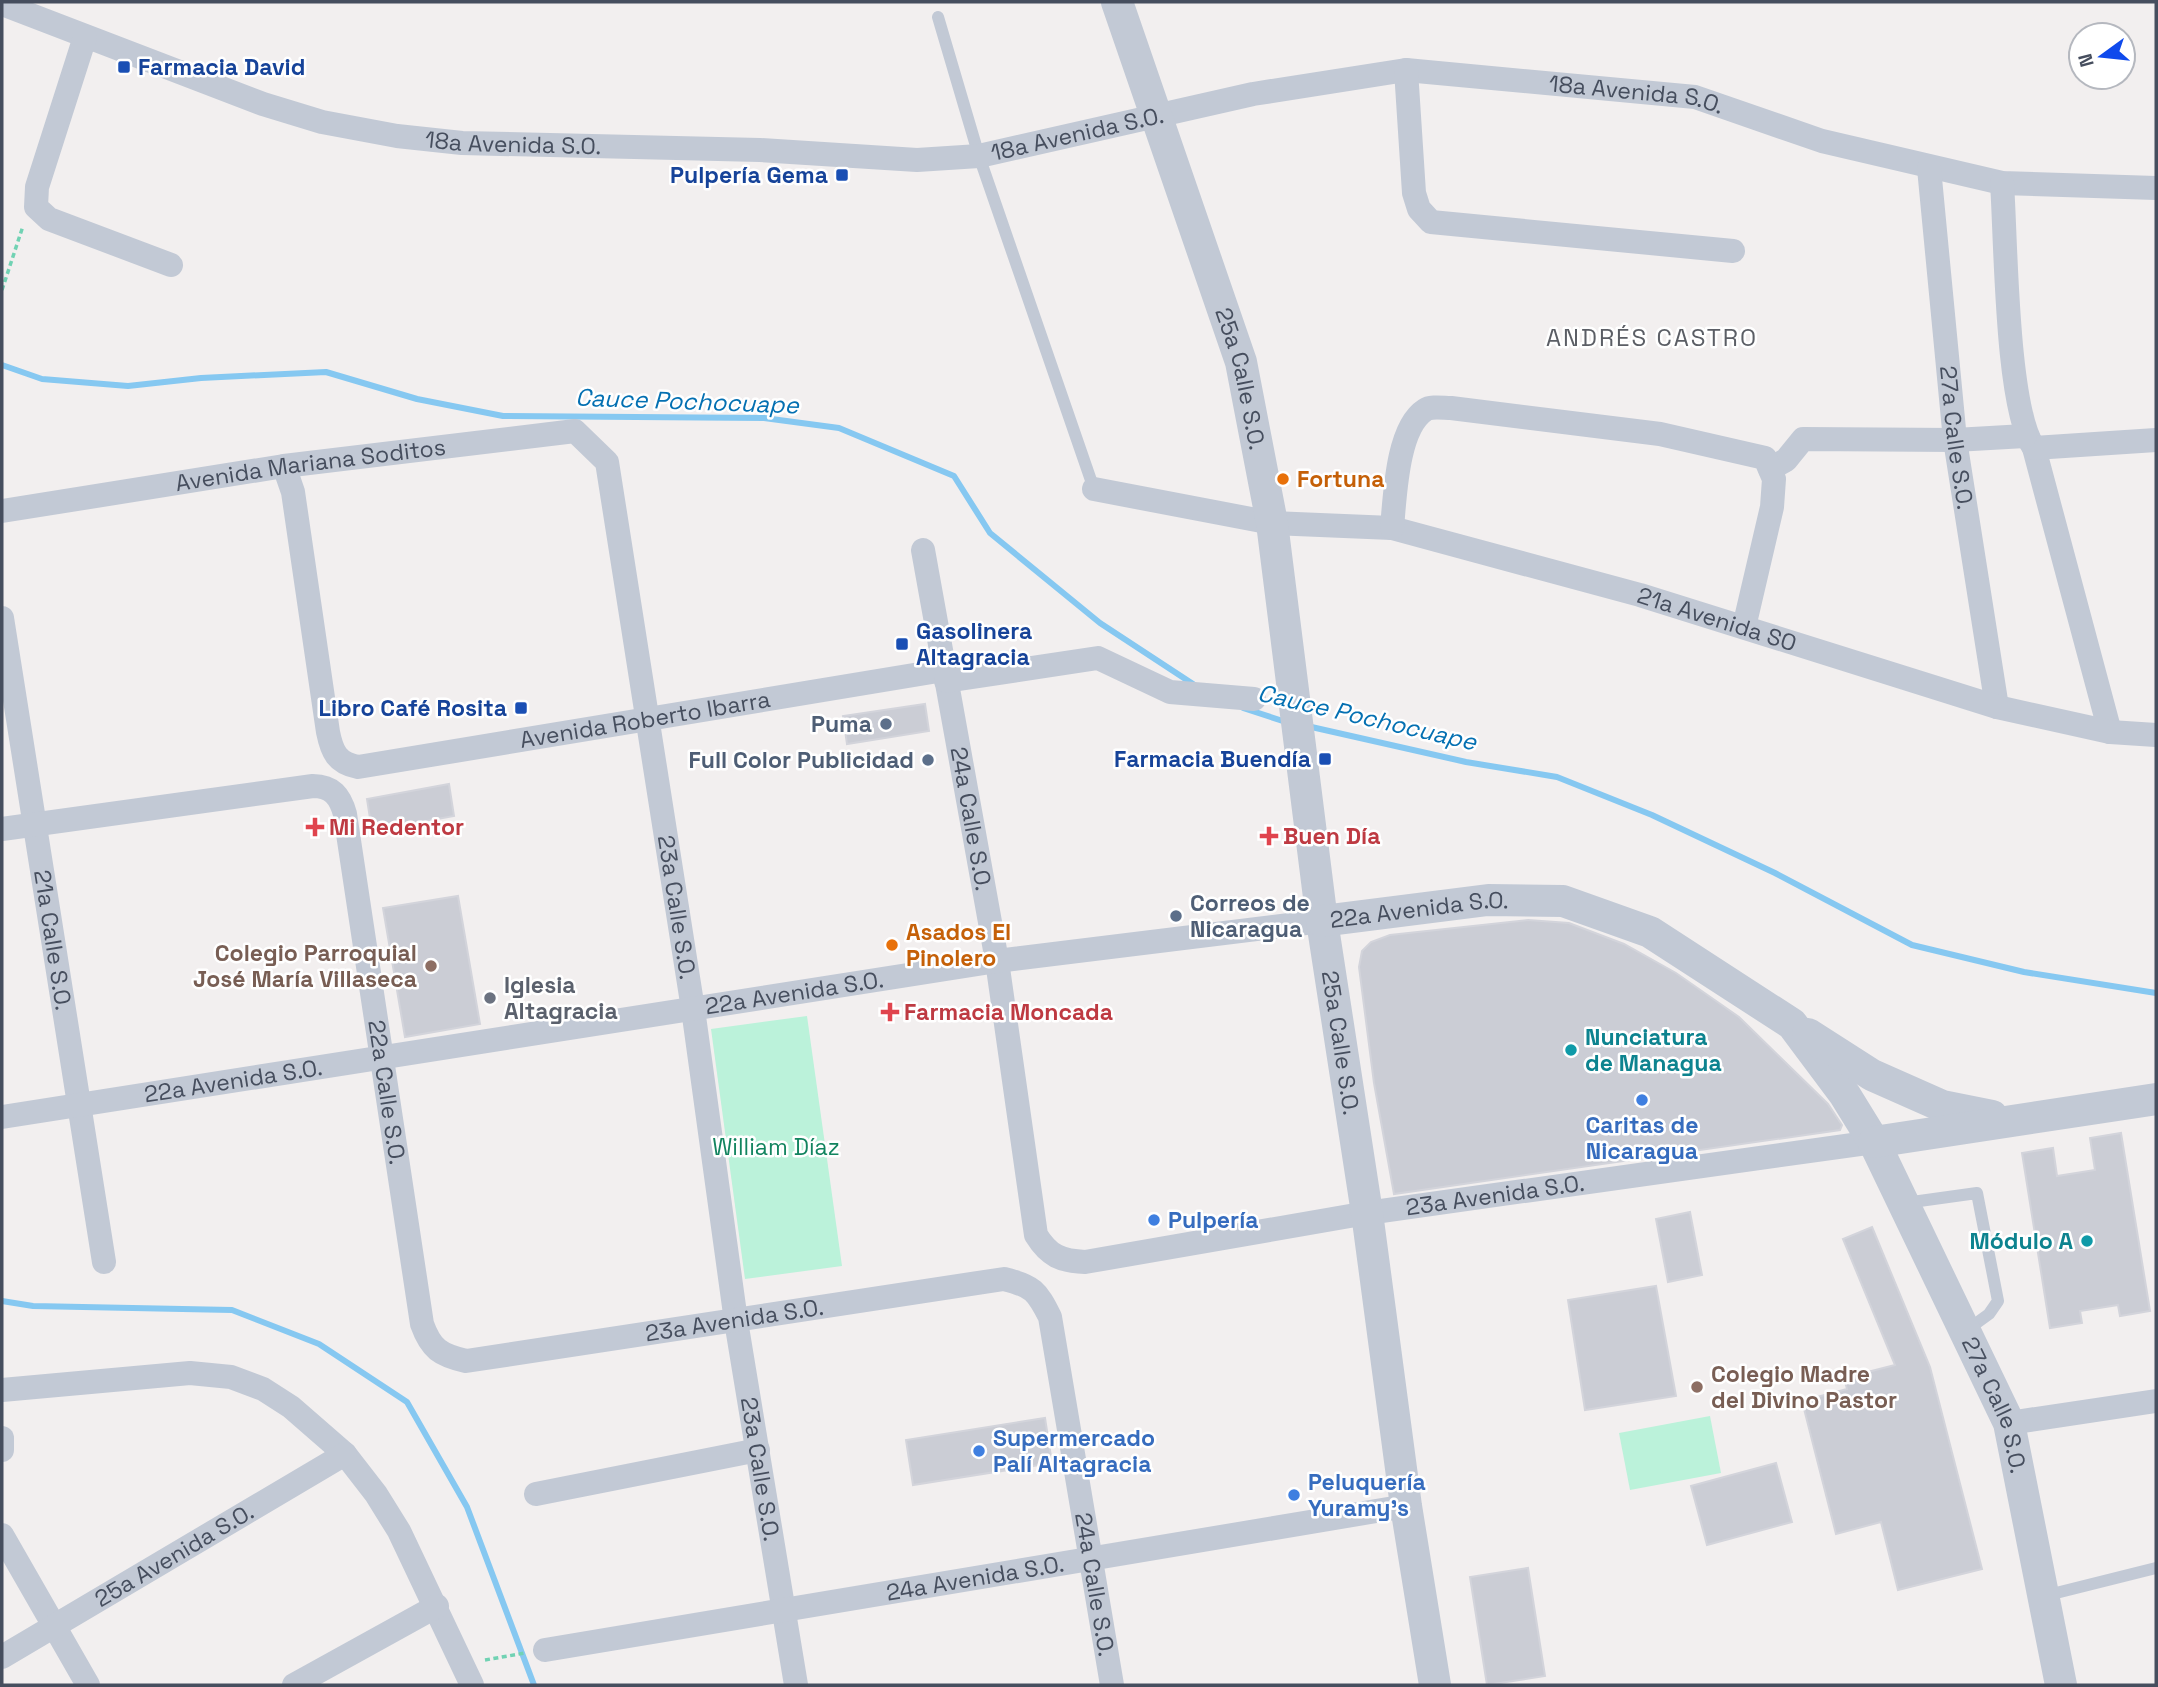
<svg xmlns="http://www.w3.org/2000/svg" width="2158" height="1687" font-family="'Space Grotesk',sans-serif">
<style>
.green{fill:#bbf2da}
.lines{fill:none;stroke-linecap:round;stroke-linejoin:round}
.stream{stroke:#86c8f1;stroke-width:6}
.building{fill:#cbcdd5;stroke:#d3d4db;stroke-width:2}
.path{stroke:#71d2b3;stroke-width:3.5;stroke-dasharray:5 3.5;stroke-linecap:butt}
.service{stroke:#c2c9d5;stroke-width:12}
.minor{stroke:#c2c9d5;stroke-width:24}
.tertiary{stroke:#c2c9d5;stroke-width:32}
.transit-dot{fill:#1a4fb4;stroke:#fff;stroke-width:2.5}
.food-dot{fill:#e8710a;stroke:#fff;stroke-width:2.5}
.service-dot{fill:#5c6f8a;stroke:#fff;stroke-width:2.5}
.health-dot{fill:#e0444e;stroke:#fff;stroke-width:2.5}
.education-dot{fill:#8d6e63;stroke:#fff;stroke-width:2.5}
.worship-dot{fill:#6b7280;stroke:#fff;stroke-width:2.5}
.culture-dot{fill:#0f9aa8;stroke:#fff;stroke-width:2.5}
.shop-dot{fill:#3f7fe0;stroke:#fff;stroke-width:2.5}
.labels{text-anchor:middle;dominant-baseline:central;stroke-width:5;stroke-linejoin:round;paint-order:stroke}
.transit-label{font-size:23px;font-weight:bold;fill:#164399;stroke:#fff;text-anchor:end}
.street-label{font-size:23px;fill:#464e5e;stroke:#fff}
.food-label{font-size:23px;font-weight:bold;fill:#c56008;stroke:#fff;text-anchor:start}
.service-label{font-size:23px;font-weight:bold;fill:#4e5e75;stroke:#fff;text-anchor:end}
.health-label{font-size:23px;font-weight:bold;fill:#be3a42;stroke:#fff;text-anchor:start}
.education-label{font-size:23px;font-weight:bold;fill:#785e54;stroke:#fff;text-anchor:end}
.worship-label{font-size:23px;font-weight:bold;fill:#5b616d;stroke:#fff;text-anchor:start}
.culture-label{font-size:23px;font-weight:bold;fill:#0d838f;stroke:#fff;text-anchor:start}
.shop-label{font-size:23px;font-weight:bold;fill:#366cbe;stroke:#fff;text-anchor:start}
.park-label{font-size:23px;fill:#12845f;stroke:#fff}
.neighbourhood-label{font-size:24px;letter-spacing:2px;fill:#5b5e65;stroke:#fff}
.water-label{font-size:24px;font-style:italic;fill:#0470b2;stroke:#fff}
</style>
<rect width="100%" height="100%" fill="#f2efef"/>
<!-- green -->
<g class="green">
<polygon points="807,1016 842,1266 745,1279 711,1029"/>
<polygon points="1710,1416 1721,1473 1630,1490 1619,1433"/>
</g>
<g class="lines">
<!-- stream -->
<g class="stream">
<polyline points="2,365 42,379 128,386 201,378 326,372 417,399 503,416 764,418 839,428 954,476 990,533 1100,623 1193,684"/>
<polyline points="1243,708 1289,723"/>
<polyline points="1307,726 1466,762 1557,777 1652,815 1775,873 1912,945 2024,972 2156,993"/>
<polyline points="2,1301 33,1306 232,1310 319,1344 407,1402 467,1507 534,1685"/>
</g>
</g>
<!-- building -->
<g class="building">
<polygon points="925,704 929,731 847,744 843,716"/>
<polygon points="449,784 454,816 372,831 367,799"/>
<polygon points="458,896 480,1024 405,1037 383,908"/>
<polygon points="1528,920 1569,923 1624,944 1676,973 1739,1017 1828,1104 1842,1125 1840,1130 1394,1194 1374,1083 1359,967 1362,951 1371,942 1390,935"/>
<polygon points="2121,1133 2150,1311 2120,1316 2118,1305 2080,1311 2082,1323 2050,1328 2022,1153 2053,1148 2057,1176 2095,1170 2090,1138"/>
<polygon points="1690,1212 1702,1275 1668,1282 1656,1219"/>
<polygon points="1872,1227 1930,1367 1982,1569 1898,1590 1881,1522 1836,1534 1802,1401 1847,1389 1844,1378 1895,1365 1843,1239"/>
<polygon points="1656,1286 1676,1396 1585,1410 1568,1300"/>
<polygon points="1045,1418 1052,1463 913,1485 906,1440"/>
<polygon points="1776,1463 1792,1522 1707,1545 1691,1486"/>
<polygon points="1528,1568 1545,1676 1487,1685 1470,1577"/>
</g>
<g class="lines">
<!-- path -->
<g class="path">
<polyline points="2,290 23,226"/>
<polyline points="485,1660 525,1653"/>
</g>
<!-- service -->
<g class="service">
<polyline points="938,17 979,156 1094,489"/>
<polyline points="1905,1203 1977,1193 1998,1301 1989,1314 1967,1330"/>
<polyline points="2044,1596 2156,1568"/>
</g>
<!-- minor -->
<g class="minor">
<path id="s1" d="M2,4L263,104L322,122L397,136L462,143L760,150L917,160L979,156L1253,94L1406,70L1695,97L1822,141L2002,183L2156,188"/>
<polyline points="85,37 37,187 36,207 49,219 171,265"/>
<polyline points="1406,70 1414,193 1419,209 1431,222 1733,251"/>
<path id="s2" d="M1929,168L1955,440L1997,707"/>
<path d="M2002,183C2006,240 2006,407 2034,448L2110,732"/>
<polyline points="2034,448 2156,440"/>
<path id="s3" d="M284,466L293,492L328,732C332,752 337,763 358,767L944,670"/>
<polyline points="1770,469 1786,460 1803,439 1955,440 2025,436"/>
<path id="s4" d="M1094,489L1272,523L1392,528L1640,595L1997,707L2110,732L2156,735"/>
<path id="s5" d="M2,511L284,466L575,431L607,462L693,1009L736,1321L796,1685"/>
<path d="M1392,528C1395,496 1397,428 1425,410C1431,406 1443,408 1451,408L1660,434L1765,458L1774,479L1772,507L1744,627"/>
<path id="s6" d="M923,550L997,961L1036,1235C1049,1256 1061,1261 1085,1262L1367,1213L1874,1142"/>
<path id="s7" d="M2,618L104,1262"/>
<polyline points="946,681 1098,658 1170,692 1254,699"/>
<path id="s8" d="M2,829L313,786C332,786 340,796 345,814L422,1324C431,1349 440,1355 466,1361L1004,1279C1033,1286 1037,1291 1050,1317L1112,1685"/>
<path id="s9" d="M2,1117L997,961L1322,921"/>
<polyline points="2,1390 190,1373 231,1377 263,1389 291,1407 345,1454 376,1494 399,1531 472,1685"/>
<polyline points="2009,1423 2156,1401"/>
<polyline points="2,1438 2,1450"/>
<polyline points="536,1494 758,1450"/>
<polyline points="2,1535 88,1685"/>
<path id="s10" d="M545,1650L1406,1506"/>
<path id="s11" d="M2,1657L345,1454"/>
<polyline points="294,1685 437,1606"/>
</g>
<!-- tertiary -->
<g class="tertiary">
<path id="s12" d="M1117,2L1241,362L1272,523L1322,921L1367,1213L1406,1506L1435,1685"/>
<path id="s13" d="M1322,921L1488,900L1563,901L1650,932L1792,1024L1845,1095L1874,1142L2009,1423L2061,1685"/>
<polyline points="1808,1034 1872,1075 1942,1106 1992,1116"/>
<polyline points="1874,1142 2156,1099"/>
</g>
</g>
<!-- markers -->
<g class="transit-dot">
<rect x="117" y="60" width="14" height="14" rx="3.5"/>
<rect x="835" y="168" width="14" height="14" rx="3.5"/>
<rect x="895" y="637" width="14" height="14" rx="3.5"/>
<rect x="514" y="701" width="14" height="14" rx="3.5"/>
<rect x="1318" y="752" width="14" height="14" rx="3.5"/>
</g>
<g class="food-dot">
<circle cx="1283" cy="479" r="7"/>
<circle cx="892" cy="945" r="7"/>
</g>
<g class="service-dot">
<circle cx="886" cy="724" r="7"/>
<circle cx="928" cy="760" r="7"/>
<circle cx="1176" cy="916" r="7"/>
</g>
<g class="health-dot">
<path d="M311.5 816.5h7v7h7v7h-7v7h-7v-7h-7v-7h7z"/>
<path d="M1265.5 825.5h7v7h7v7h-7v7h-7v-7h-7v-7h7z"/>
<path d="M886.5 1001.5h7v7h7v7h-7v7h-7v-7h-7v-7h7z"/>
</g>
<g class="education-dot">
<circle cx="431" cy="966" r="7"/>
<circle cx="1697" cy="1387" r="7"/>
</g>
<circle class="worship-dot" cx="490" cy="998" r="7"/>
<g class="culture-dot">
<circle cx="1571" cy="1050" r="7"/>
<circle cx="2087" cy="1241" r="7"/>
</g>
<g class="shop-dot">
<circle cx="1642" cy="1100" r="7"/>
<circle cx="1154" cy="1220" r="7"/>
<circle cx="979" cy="1451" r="7"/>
<circle cx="1294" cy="1495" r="7"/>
</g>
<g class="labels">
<!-- transit labels -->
<g class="transit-label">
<text x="138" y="67" text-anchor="start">Farmacia David</text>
<text x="828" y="175">Pulpería Gema</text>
<text x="916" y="631" text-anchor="start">Gasolinera<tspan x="916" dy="26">Altagracia</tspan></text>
<text x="507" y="708">Libro Café Rosita</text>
<text x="1311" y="759">Farmacia Buendía</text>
</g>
<!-- street labels -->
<g class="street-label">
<text stroke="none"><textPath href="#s1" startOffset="1668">18a Avenida S.O.</textPath></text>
<text stroke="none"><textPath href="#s1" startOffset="1101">18a Avenida S.O.</textPath></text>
<text stroke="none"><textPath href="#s1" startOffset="534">18a Avenida S.O.</textPath></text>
<text stroke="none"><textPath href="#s12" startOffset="397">25a Calle S.O.</textPath></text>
<text stroke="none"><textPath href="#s2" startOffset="271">27a Calle S.O.</textPath></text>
<text stroke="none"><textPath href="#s5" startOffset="312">Avenida Mariana Soditos</textPath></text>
<text stroke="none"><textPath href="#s4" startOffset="639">21a Avenida SO</textPath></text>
<text stroke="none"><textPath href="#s3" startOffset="611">Avenida Roberto Ibarra</textPath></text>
<text stroke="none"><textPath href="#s6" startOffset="273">24a Calle S.O.</textPath></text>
<text stroke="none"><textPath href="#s5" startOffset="1074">23a Calle S.O.</textPath></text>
<text stroke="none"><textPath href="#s13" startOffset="98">22a Avenida S.O.</textPath></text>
<text stroke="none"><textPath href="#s7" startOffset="326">21a Calle S.O.</textPath></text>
<text stroke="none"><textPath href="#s9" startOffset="802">22a Avenida S.O.</textPath></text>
<text stroke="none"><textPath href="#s12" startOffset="1069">25a Calle S.O.</textPath></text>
<text stroke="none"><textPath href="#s9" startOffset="234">22a Avenida S.O.</textPath></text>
<text stroke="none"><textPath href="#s8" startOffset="642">22a Calle S.O.</textPath></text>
<text stroke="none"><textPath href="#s6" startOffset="1169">23a Avenida S.O.</textPath></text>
<text stroke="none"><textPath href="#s8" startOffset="1209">23a Avenida S.O.</textPath></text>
<text stroke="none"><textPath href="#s13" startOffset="938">27a Calle S.O.</textPath></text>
<text stroke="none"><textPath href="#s5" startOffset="1642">23a Calle S.O.</textPath></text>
<text stroke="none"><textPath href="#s11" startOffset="200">25a Avenida S.O.</textPath></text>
<text stroke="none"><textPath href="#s10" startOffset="436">24a Avenida S.O.</textPath></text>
<text stroke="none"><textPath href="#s8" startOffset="1816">24a Calle S.O.</textPath></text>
</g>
<!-- food labels -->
<g class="food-label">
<text x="1297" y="479">Fortuna</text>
<text x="906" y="932">Asados El<tspan x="906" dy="26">Pinolero</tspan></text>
</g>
<!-- service labels -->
<g class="service-label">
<text x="872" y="724">Puma</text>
<text x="914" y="760">Full Color Publicidad</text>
<text x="1190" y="903" text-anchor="start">Correos de<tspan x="1190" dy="26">Nicaragua</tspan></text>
</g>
<!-- health labels -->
<g class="health-label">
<text x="329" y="827">Mi Redentor</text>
<text x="1283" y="836">Buen Día</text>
<text x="904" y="1012">Farmacia Moncada</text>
</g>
<!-- education labels -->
<g class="education-label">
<text x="417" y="953">Colegio Parroquial<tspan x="417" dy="26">José María Villaseca</tspan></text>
<text x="1711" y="1374" text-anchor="start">Colegio Madre<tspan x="1711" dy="26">del Divino Pastor</tspan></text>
</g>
<!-- worship labels -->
<g class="worship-label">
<text x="504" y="985">Iglesia<tspan x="504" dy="26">Altagracia</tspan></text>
</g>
<!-- culture labels -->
<g class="culture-label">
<text x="1585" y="1037">Nunciatura<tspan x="1585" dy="26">de Managua</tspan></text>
<text x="2073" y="1241" text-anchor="end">Módulo A</text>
</g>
<!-- shop labels -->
<g class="shop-label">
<text x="1642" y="1125" text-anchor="middle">Caritas de<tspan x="1642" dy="26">Nicaragua</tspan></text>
<text x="1168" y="1220">Pulpería</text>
<text x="993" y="1438">Supermercado<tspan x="993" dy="26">Palí Altagracia</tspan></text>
<text x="1308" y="1482">Peluquería<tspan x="1308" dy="26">Yuramy's</tspan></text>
</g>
<!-- park labels -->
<g class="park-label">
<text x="776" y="1147">William Díaz</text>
</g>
<!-- neighbourhood labels -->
<g class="neighbourhood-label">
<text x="1652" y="337">ANDRÉS CASTRO</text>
</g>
<!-- water labels -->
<g class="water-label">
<text transform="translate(687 401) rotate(2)">Cauce Pochocuape</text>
<text transform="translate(1367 717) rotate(13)">Cauce Pochocuape</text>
</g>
</g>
<!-- border -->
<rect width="2158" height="1687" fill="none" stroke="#464e5e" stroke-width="7"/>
<!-- north arrow -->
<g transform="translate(2102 56) rotate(255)"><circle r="33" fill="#ffffff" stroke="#b5b8bf" stroke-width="2"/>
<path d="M0-5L12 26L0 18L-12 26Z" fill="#0f4aec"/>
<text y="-10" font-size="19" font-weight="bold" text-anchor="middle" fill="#464e5e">N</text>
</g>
</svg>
